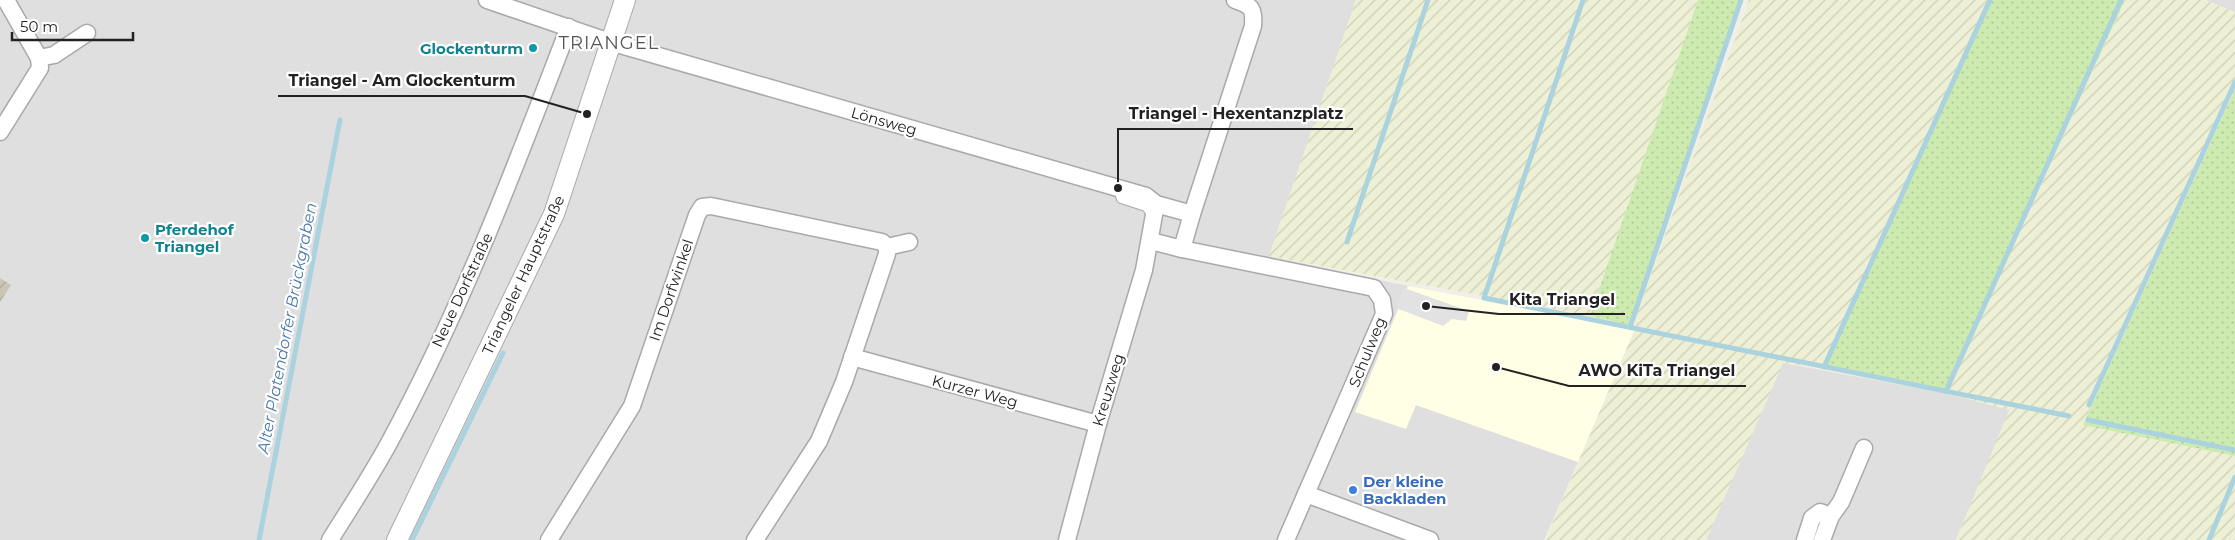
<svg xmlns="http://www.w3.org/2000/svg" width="2235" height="540" font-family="Montserrat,sans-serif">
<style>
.residential{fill:#e0dfdf}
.education{fill:#ffffe5}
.construction{fill:url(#construction-furrows)}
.farmland{fill:url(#farmland-furrows)}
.grass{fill:url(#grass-dots)}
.parking{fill:#e2e2e2}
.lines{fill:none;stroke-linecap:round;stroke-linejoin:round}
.stream{stroke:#aad3df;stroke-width:5}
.service-casing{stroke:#a9a9a9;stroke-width:10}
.minor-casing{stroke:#a9a9a9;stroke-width:19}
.tertiary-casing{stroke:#a9a9a9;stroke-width:22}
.service{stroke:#fff;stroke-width:8}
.minor{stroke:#fff;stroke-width:16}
.tertiary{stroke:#fff;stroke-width:20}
.culture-dot{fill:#0f9aa8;stroke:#fff;stroke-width:2}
.shop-dot{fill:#3f7fe0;stroke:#fff;stroke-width:2}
.labels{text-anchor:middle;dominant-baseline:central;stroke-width:4.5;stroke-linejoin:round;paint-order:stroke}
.culture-label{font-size:15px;font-weight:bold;fill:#0d838f;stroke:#fff;text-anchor:end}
.street-label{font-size:15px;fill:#222;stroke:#fff}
.shop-label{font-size:15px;font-weight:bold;fill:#366cbe;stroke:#fff;text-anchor:start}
.water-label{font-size:16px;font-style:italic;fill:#4a7aab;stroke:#fff}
.quarter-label{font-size:18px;letter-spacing:1px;fill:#555;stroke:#fff}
.leader{fill:none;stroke:#222;stroke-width:2}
.callout-dot{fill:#222;stroke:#fff;stroke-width:2}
.callout-label{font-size:16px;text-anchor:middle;font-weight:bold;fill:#222;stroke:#fff;stroke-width:4.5;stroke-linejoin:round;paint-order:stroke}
</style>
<defs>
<pattern id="construction-furrows" width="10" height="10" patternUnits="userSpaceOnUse" patternTransform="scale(1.25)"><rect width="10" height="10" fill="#c7c7b4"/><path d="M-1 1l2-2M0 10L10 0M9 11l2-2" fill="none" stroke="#abab9a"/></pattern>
<pattern id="farmland-furrows" width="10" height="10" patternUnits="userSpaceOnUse" patternTransform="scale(1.25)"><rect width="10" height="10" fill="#eef0d5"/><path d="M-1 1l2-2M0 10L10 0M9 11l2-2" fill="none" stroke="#ccceb7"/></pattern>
<pattern id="grass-dots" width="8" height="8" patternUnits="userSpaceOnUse" patternTransform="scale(1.25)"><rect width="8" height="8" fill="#cdebb0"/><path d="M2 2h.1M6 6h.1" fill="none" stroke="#b0c997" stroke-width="1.8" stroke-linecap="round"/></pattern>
</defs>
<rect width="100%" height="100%" fill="#f2efe9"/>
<!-- residential -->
<g class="residential">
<polygon points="0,0 1356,0 1269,256 1408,286 1355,412 1416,405 1578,462 1544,540 0,540"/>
<polygon points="2205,0 2235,0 2235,12"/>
<polygon points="1783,363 1945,393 2010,410 1956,540 1706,540"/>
</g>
<!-- education -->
<polygon class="education" points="1408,286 1635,329 1578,462 1416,405 1406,429 1355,412"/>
<!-- construction -->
<polygon class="construction" points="0,278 11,285 0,302"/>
<!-- farmland -->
<g class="farmland">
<polygon points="1356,0 1698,0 1590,316 1269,256"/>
<polygon points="1749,0 1987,0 1823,368 1783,363 1706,540 1545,540 1635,329 1632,328"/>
<polygon points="2125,0 2205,0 2235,12 2235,89 2083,425 2235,456 2235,540 1956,540 2009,410 1946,393"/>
</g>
<!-- grass -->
<g class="grass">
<polygon points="1698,0 1740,0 1629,325 1590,316"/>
<polygon points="1987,0 2125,0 1945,393 1823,368"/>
<polygon points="2235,89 2235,456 2083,425"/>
</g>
<!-- parking -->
<polygon class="parking" points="1404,288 1469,311 1466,321 1452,319 1443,326 1396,308"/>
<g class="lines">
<!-- stream -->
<g class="stream">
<polyline points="1583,0 1484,298 2069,416"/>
<polyline points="1347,242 1428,0"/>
<polyline points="1630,327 1741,0"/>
<polyline points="1824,367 1990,0"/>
<polyline points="1946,391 2121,0"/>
<polyline points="2089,405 2235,82"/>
<polyline points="2088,420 2235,450"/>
<polyline points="259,540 340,120"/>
<polyline points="412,540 503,353"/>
<polyline points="2209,540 2235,477"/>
</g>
<!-- service casing -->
<g class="service-casing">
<polyline id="service" points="1118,188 1121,199 1146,207 1152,215"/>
</g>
<!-- minor casing -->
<g class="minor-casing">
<g id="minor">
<polyline points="487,0 610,42 1118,188 1146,196 1156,204 1192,214 1182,249 1151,241"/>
<polyline points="39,58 54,55 87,33"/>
<polyline points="0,132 40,68 39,58 6,0"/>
<path d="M1192,214L1253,26C1254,8 1252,6 1235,0"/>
<polyline points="887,247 909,242"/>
<polyline points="1182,249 1374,288 1382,300 1384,314 1286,540"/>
<polyline points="852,357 1098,424"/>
<polyline points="1306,494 1430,540"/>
<path d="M330,540C350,508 371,476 389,443C461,310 515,168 569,27"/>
<polyline points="549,540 632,406 697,215 702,207 711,206 882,242 887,247 887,254 844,382 819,441 755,540"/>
<polyline points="1067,540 1098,424 1144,270 1156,204"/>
<polyline points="1805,540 1812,518 1820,512 1831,516"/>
<polyline points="1822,540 1831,516 1841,502 1864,448"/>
</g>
</g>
<!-- tertiary casing -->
<g class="tertiary-casing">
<polyline id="tertiary" points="397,540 554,214 625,0"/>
</g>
<!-- service -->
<use href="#service" class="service"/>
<!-- minor -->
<use href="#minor" class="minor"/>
<!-- tertiary -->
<use href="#tertiary" class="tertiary"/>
</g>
<!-- markers -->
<g class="culture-dot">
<circle cx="533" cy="48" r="5"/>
<circle cx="145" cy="238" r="5"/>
</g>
<circle class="shop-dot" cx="1353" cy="490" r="5"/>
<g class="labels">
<!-- culture labels -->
<g class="culture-label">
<text x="523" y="48">Glockenturm</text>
<text x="155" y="229" text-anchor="start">Pferdehof<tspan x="155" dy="17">Triangel</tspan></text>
</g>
<!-- street labels -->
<g class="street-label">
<text transform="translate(884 121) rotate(16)">Lönsweg</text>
<text transform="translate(523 275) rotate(-65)">Triangeler Hauptstraße</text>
<text transform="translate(462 290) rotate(-65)">Neue Dorfstraße</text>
<text transform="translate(671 290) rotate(-71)">Im Dorfwinkel</text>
<text transform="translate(1367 352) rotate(-68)">Schulweg</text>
<text transform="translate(1108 390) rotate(-73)">Kreuzweg</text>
<text transform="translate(975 391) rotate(15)">Kurzer Weg</text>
</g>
<!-- shop labels -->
<g class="shop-label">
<text x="1363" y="481">Der kleine<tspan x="1363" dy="17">Backladen</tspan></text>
</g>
<!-- water labels -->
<g class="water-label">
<text transform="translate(287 328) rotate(-79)">Alter Platendorfer Brückgraben</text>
</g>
<!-- quarter labels -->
<g class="quarter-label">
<text x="609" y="43">TRIANGEL</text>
</g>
</g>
<!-- callouts -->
<path class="leader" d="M587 114L525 96H278M1118 188L1118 129H1353M1426 306L1499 314H1625M1496 367L1569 386H1746"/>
<g class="callout-dot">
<circle cx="587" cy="114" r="5"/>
<circle cx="1118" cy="188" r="5"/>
<circle cx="1426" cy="306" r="5"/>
<circle cx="1496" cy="367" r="5"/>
</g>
<g class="callout-label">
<text x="402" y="86">Triangel - Am Glockenturm</text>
<text x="1236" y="119">Triangel - Hexentanzplatz</text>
<text x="1562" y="305">Kita Triangel</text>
<text x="1657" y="376">AWO KiTa Triangel</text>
</g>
<!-- scale -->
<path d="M12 32v8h121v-8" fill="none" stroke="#222222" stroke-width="2.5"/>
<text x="20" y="32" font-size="15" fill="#222222" stroke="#ffffff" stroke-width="4" paint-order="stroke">50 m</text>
</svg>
